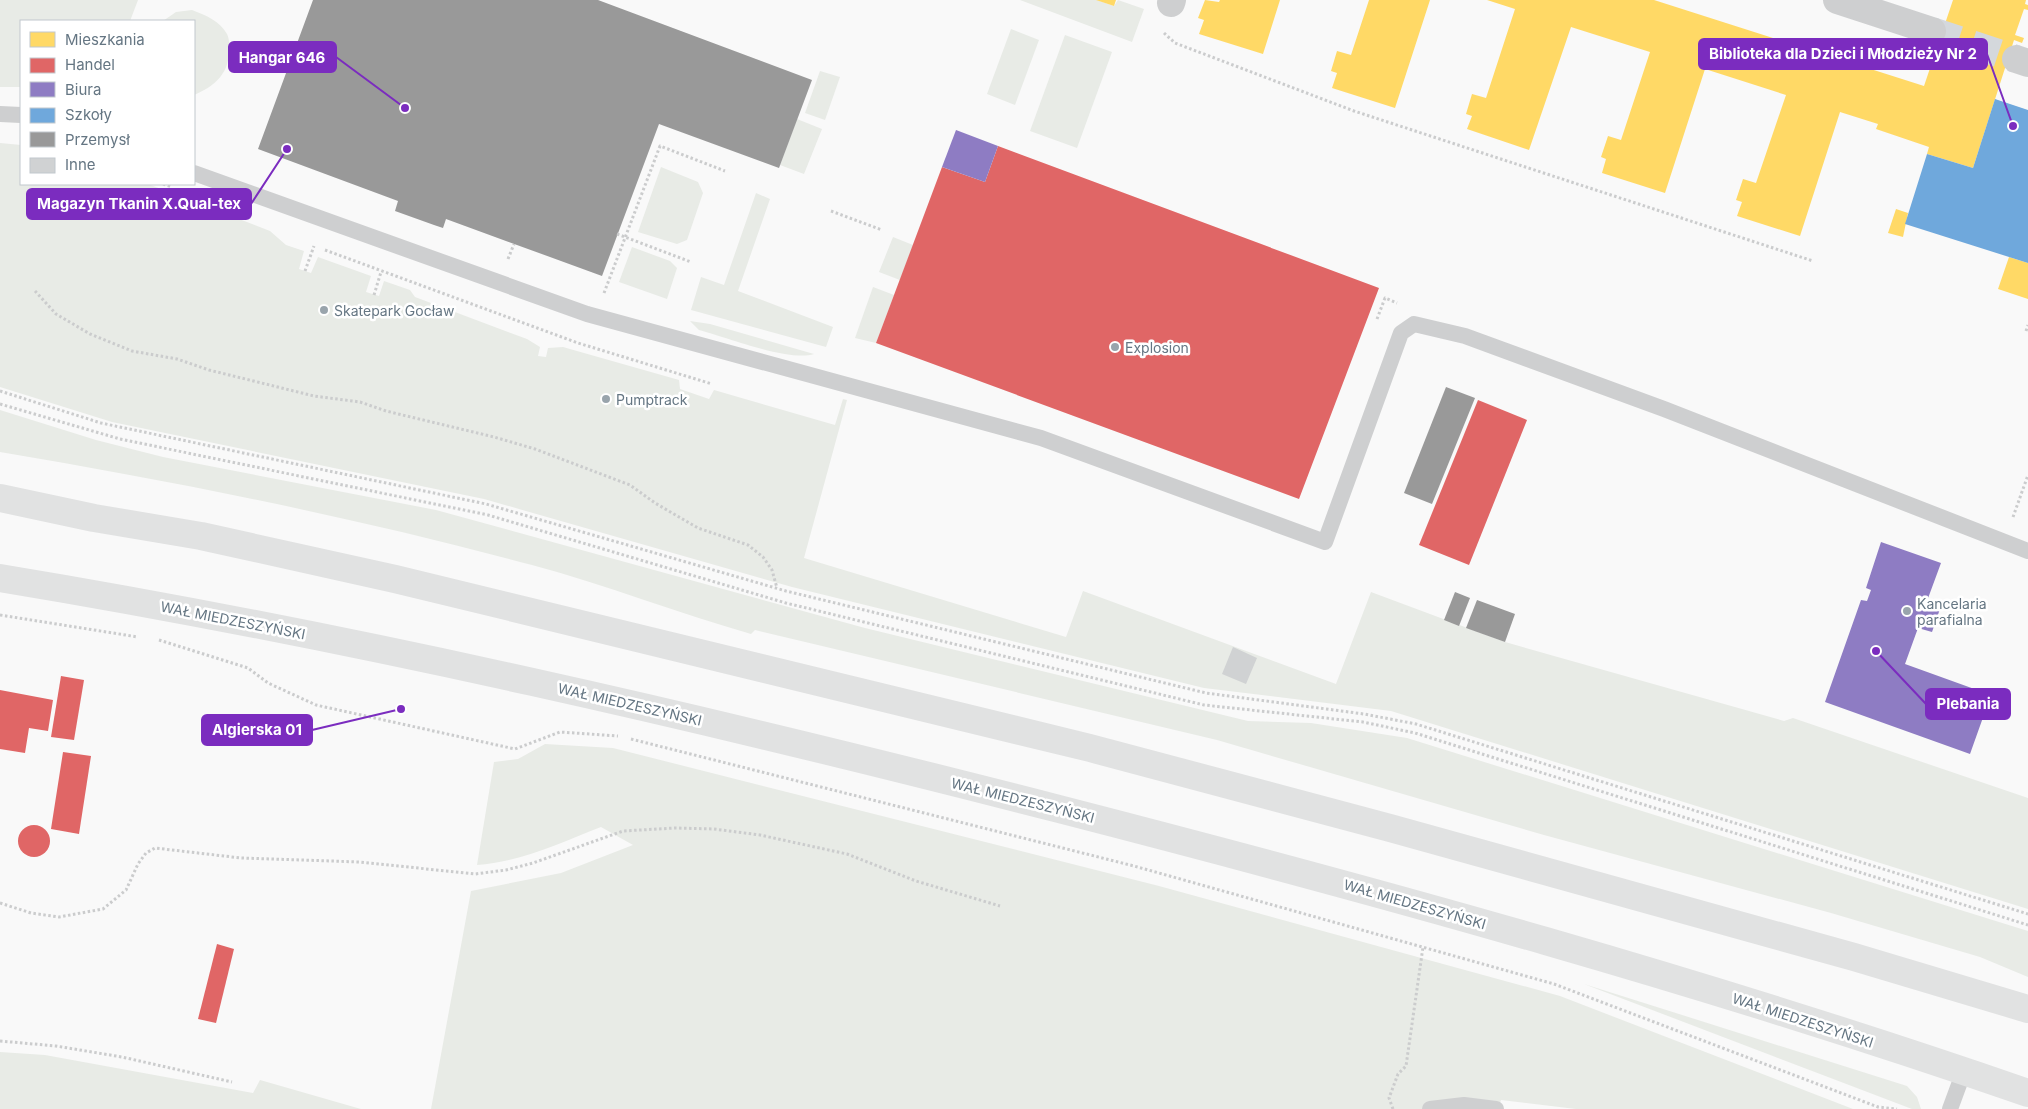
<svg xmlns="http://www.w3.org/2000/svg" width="2028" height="1109" font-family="Inter,sans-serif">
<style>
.green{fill:#e8ebe6}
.homes{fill:#ffd966}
.shops{fill:#e06666}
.offices{fill:#8e7cc3}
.schools{fill:#6fa8dc}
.industry{fill:#999}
.building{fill:#d0d2d3}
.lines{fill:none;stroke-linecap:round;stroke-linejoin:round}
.street-tunnel{stroke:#d4d8dc;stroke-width:28;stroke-dasharray:28 14;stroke-linecap:butt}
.path{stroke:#cbcccd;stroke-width:3;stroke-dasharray:2.5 2.5;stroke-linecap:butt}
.lane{stroke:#cecfd0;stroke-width:16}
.street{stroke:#cecfd0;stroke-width:28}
.secondary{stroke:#e1e2e2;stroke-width:28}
.poi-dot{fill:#99a4ac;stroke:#fff;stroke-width:2}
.labels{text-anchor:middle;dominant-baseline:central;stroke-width:5;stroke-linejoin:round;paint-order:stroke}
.poi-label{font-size:14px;fill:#657683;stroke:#fff;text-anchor:start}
.street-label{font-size:14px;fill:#657683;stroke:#fff}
.leader{fill:none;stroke:#7b2cbf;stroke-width:2}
.callout-dot{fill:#7b2cbf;stroke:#fff;stroke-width:2}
.callout{fill:#7b2cbf;stroke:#7b2cbf;stroke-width:2}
.callout-label{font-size:15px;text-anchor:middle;font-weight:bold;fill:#fff}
</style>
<rect width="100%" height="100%" fill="#f9f9f9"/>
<!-- green -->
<g class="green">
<polygon points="0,0 138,0 130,21 21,21 21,87 0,87"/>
<polygon points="1020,0 1097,0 1114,6 1118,0 1144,9 1132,42"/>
<path d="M192,10C205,15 220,21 227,34C230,40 229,47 229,53C228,75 213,87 194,95V21H163L176,12Z"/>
<polygon points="1011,29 1039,40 1015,105 987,94"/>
<polygon points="1065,35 1112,52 1077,148 1030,131"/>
<polygon points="820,71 840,77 825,120 805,113"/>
<polygon points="797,119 822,129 804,174 780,165"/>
<polygon points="0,143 21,145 21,184 148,184 270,231 286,245 304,251 299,269 311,273 318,257 371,276 366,292 379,296 384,281 410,290 415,297 527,339 540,347 538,356 546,357 548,348 563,347 679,380 680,389 709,399 714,390 835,425 843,399 847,400 804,558 1066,637 1083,591 1336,684 1371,592 1505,642 1784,721 1793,718 2028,798 2028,909 1391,711 1204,688 792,587 484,499 112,422 0,387"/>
<polygon points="661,167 698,182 703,193 687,240 677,244 638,232"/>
<polygon points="756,193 770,199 738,291 833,327 826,347 691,310 701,277 724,285"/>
<polygon points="893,237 913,245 900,280 879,272"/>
<polygon points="632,247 670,261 677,268 667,299 619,282"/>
<polygon points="873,287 894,295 876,343 855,338"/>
<path d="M690,321L710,324L814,354C789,362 726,337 699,330Z"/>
<path d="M0,410L96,440L163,457L436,510L865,628L1248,721L1311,723L1407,738L2028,931V977L1980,957L1831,913L1544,835L1217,740L755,630L751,634C678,613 606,585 532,565C357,518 179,482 0,452Z"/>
<path d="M545,744L613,748L1159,886L1560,996L1853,1109H1576L1501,1100L1498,1109H431L471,891L561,873L633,845L601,827C560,843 520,862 477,865L494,762L518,759Z"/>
<polygon points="1584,984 1907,1086 1917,1097 1921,1109 1912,1109"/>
<polygon points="0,1052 45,1055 253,1093 260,1080 361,1109 0,1109"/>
</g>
<!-- homes -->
<g class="homes">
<polygon points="1096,0 1116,0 1114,6"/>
<polygon points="1205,0 1219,2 1220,0 1280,0 1263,54 1199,34 1204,20 1198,18"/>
<polygon points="1369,0 1430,0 1395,108 1332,88 1337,73 1331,71 1337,51 1351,55"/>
<polygon points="1487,0 1654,0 1924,86 1953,0 2026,0 2025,4 2028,5 2028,10 2024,9 2015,35 2024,38 2022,43 2014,40 1973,168 1927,154 1929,147 1876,129 1878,124 1840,112 1800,236 1737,216 1742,202 1736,200 1743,179 1756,183 1786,95 1705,69 1665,193 1602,173 1606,159 1601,157 1608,136 1621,140 1650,52 1571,27 1529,150 1467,129 1472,116 1466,114 1472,94 1486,98 1515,9"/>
<polygon points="1896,209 1908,213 1903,237 1888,233"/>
<polygon points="2009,257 2028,263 2028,299 1998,289"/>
</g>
<!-- shops -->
<g class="shops">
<polygon points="998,146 1379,288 1299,499 876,343 942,167 985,182"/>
<polygon points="1478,400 1527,420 1469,565 1419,545"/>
<polygon points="61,676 84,680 74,740 51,737"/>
<polygon points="0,690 53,700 48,731 29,728 25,753 0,749"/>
<polygon points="63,752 91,756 79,834 51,829"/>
<circle cx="34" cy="841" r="16"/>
<polygon points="217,944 234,949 216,1023 198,1019"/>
</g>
<!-- offices -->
<g class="offices">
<polygon points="956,130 998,146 985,182 942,167"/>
<polygon points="1881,542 1941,563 1927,601 1941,606 1932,632 1918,628 1905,664 1991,695 1970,754 1825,702 1861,600 1867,601 1871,590 1866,588"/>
</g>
<!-- schools -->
<polygon class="schools" points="1995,99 2028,110 2028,263 1905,224 1927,154 1973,168"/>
<!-- industry -->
<g class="industry">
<polygon points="313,0 598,0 812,80 779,168 659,124 602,276 446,219 443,228 434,225 395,211 398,201 258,149"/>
<polygon points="1446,387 1475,398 1432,504 1404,493"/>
<polygon points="1455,592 1470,598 1459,626 1444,620"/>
<polygon points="1477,600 1515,614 1505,642 1466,628"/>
</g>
<!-- building -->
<polygon class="building" points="1233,647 1257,658 1246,684 1222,674"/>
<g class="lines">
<!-- street-tunnel -->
<polyline class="street-tunnel" points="1932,31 2016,59"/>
<!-- path -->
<g class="path">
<polyline points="1164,33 1175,43 1354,111 1813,261"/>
<polyline points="163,184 172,187"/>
<polyline points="831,211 882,230"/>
<polyline points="617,234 691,262"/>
<polyline points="325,250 578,343 712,384"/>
<polyline points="508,259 514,244"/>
<polyline points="305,271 314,246"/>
<polyline points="35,291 56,314 90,334 132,351 177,359 209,370 314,396 360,402 386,411 494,437 535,449 630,485 655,503 698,528 748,545 763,557 772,570 777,588"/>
<polyline points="604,293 660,146 725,171"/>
<polyline points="374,295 381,272"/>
<polyline points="1377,319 1385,298 1397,303"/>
<polyline points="2026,331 2028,325"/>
<polyline points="0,391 101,423 486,504 786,591 1206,693 1364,714 1416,724 2028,914"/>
<polyline points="0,404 120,439 488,515 786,603 1204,705 1363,722 1415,733 2028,925"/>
<polyline points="2013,517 2028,475"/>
<polyline points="0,615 138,637"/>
<polyline points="159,640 248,668 268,683 316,705 515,749 560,732 618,736"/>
<polyline points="631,739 1134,866 1554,984 1878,1107 1897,1109"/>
<polyline points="0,903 31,913 59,917 103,909 126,890 138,864 146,853 155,848 241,858 360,862 475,874 506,870 533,863 623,831 675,828 714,829 760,835 847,854 916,881 1000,906"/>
<polyline points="0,1041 56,1046 122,1057 232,1082"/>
<polyline points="1393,1109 1389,1098 1398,1074 1406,1066 1423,947"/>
</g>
<!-- lane -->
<g class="lane">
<polyline points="0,114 21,115"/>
<polyline points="194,173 587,314 1041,438 1325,542 1401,333 1414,324 1465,336 1664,409 2028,551"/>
<polyline points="1430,1109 1464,1105 1496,1109"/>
<polyline points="1950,1109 1964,1071"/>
</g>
<!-- street -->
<g class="street">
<polyline points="1837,0 1932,31"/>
<polyline points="1171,3 1172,0"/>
<polyline points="2016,59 2028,63"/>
</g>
<!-- secondary -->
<g class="secondary">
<polyline points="0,498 94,518 201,536 395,579 1090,748 1390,828 1854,957 2028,1009"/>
<path d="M0,578C357,637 709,719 1059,809C1385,893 1710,983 2028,1093"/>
</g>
</g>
<!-- markers -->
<g class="poi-dot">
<circle cx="324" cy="310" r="5"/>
<circle cx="1115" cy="347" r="5"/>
<circle cx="606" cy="399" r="5"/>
<circle cx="1907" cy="611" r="5"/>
</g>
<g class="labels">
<!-- poi labels -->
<g class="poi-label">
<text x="334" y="310">Skatepark Gocław</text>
<text x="1125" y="347">Explosion</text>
<text x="616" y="399">Pumptrack</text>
<text x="1917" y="603">Kancelaria<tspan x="1917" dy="16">parafialna</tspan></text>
</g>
<!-- street labels -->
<g class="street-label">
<text transform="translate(233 620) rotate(11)">WAŁ MIEDZESZYŃSKI</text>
<text transform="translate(630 704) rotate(13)">WAŁ MIEDZESZYŃSKI</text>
<text transform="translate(1023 800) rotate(14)">WAŁ MIEDZESZYŃSKI</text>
<text transform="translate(1415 904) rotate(16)">WAŁ MIEDZESZYŃSKI</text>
<text transform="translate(1803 1020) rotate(18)">WAŁ MIEDZESZYŃSKI</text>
</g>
</g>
<!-- callouts -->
<path class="leader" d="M2013 126L1987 54M405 108L336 57M287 149L251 204M1876 651L1926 704M401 709L312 730"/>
<g class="callout-dot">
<circle cx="2013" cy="126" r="5"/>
<circle cx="405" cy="108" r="5"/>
<circle cx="287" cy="149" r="5"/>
<circle cx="1876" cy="651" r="5"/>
<circle cx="401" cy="709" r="5"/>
</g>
<g class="callout">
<rect x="1699" y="39" width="288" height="30" rx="5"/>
<rect x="229" y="42" width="107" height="30" rx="5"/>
<rect x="27" y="189" width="224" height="30" rx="5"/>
<rect x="1926" y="689" width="84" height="30" rx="5"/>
<rect x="202" y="715" width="110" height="30" rx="5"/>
</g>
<g class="callout-label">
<text x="1843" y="59">Biblioteka dla Dzieci i Młodzieży Nr 2</text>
<text x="282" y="63">Hangar 646</text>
<text x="139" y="209">Magazyn Tkanin X.Qual-tex</text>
<text x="1968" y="709">Plebania</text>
<text x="257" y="735">Algierska 01</text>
</g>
<!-- legend -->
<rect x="20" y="20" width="175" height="165" fill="#ffffff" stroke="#c1c8cd"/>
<rect x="30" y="32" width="25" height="15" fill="#ffd966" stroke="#c1c8cd"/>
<text x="65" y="45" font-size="15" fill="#657683">Mieszkania</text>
<rect x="30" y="58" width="25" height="15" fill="#e06666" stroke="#c1c8cd"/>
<text x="65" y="70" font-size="15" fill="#657683">Handel</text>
<rect x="30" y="82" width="25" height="15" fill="#8e7cc3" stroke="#c1c8cd"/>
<text x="65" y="95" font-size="15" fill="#657683">Biura</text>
<rect x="30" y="108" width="25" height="15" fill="#6fa8dc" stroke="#c1c8cd"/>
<text x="65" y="120" font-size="15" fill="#657683">Szkoły</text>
<rect x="30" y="132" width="25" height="15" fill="#999999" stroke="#c1c8cd"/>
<text x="65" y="145" font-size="15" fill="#657683">Przemysł</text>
<rect x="30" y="158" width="25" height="15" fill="#d0d2d3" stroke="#c1c8cd"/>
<text x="65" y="170" font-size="15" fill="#657683">Inne</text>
</svg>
